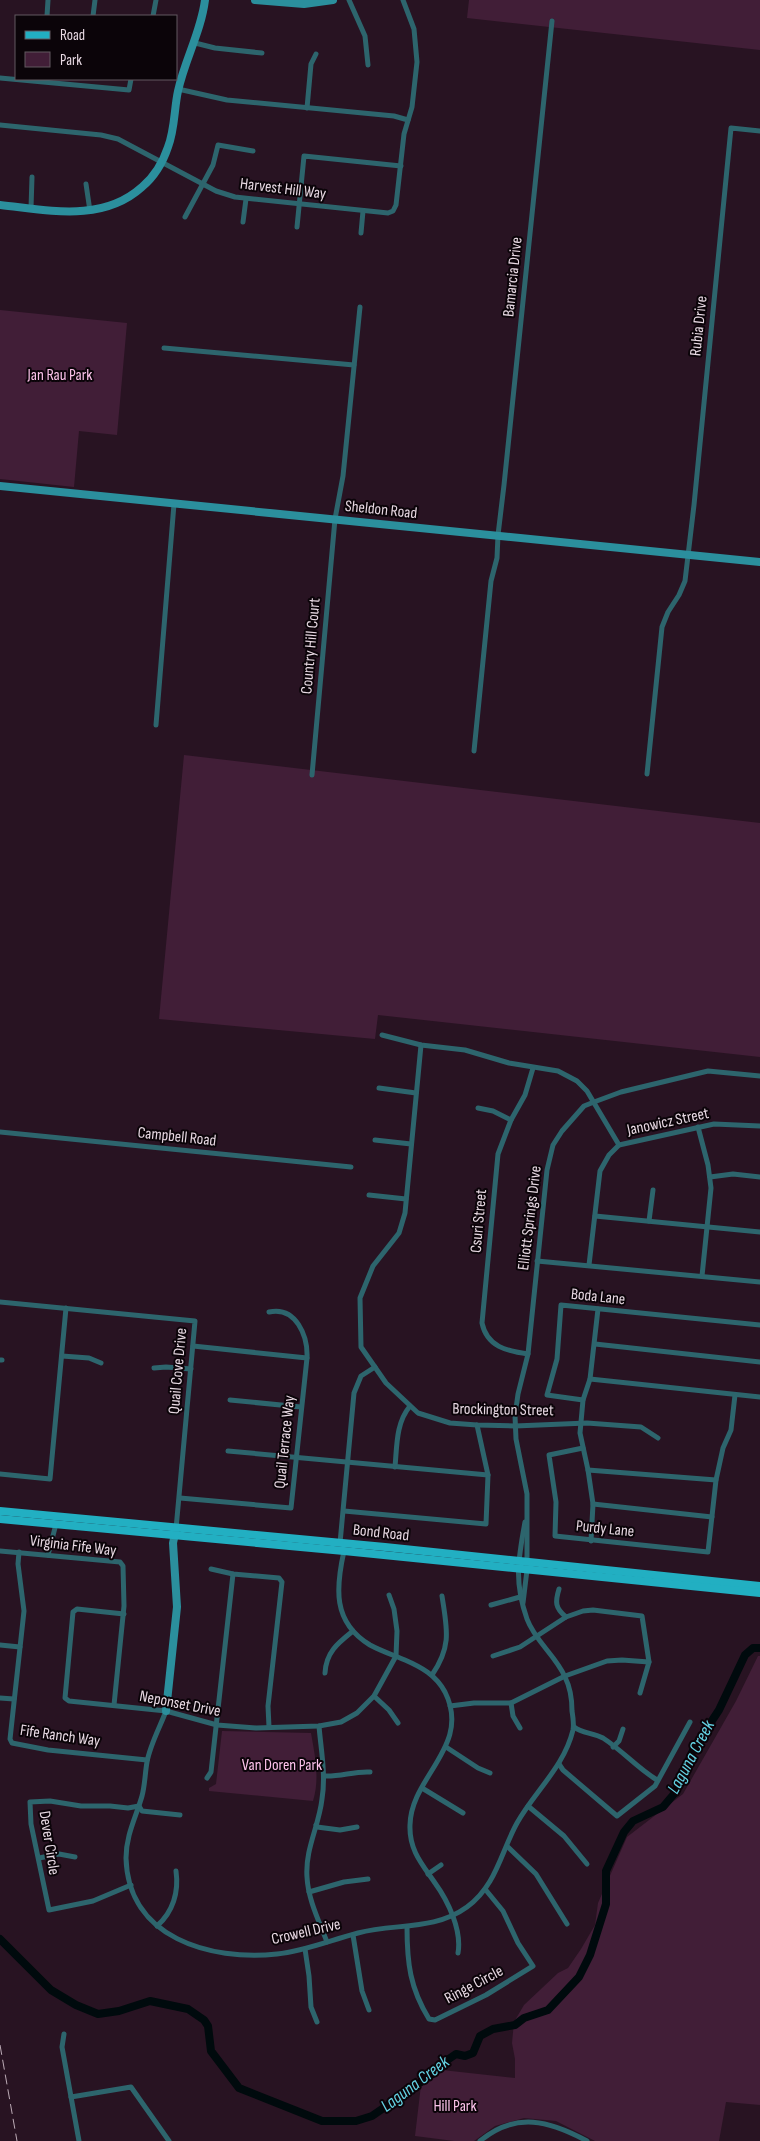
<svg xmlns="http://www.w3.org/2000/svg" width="760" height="2141" font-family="'Sofia Sans Condensed',sans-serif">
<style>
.green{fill:#411e37}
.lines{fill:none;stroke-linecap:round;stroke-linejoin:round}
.river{stroke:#000a0d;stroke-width:8}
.street{stroke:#2d656d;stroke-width:5}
.secondary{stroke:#2b8f9d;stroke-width:8}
.primary{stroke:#22afc2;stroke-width:8}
.rail{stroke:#bcabb6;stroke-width:1;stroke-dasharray:10 5;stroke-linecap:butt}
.labels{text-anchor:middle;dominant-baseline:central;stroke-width:4;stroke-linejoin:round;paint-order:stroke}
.street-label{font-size:16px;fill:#e8d9e3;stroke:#0b0409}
.park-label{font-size:16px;fill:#fcc2ea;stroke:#0b0409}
.water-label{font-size:18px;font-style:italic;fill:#64d3e4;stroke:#0b0409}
</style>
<rect width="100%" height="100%" fill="#281322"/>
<!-- green -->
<g class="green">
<polygon points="469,0 760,0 760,50 467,18"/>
<polygon points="0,310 127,323 117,435 79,431 74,487 0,479"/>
<polygon points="184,755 760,823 760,1057 378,1015 375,1039 159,1019"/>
<polygon points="758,1656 760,1656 760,2105 726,2102 719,2141 595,2141 556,2121 524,2118 495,2126 474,2141 454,2141 415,2136 421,2085 442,2070 515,2078 515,2059 512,2043 514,2022 524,2005 558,1973 568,1968 581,1949 595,1925 598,1903 627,1837 683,1794 736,1701"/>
<path d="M222,1731L311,1733C315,1756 320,1778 313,1801L209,1791V1788L216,1784Z"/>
</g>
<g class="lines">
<!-- river -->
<polyline class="river" points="0,1939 51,1990 76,2005 98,2014 119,2011 150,2001 188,2009 204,2020 208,2026 211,2051 239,2088 322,2121 356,2121 372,2116 434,2073 440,2065 456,2054 465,2056 473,2053 480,2036 493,2029 515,2025 524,2018 548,2010 579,1977 590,1955 606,1904 606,1871 624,1832 633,1821 663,1807 674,1794 694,1748 719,1710 745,1655 753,1648 760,1648"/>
<!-- street -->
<g class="street">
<polyline points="349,0 365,36 368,65"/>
<polyline points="47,16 48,0"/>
<polyline points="93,16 95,0"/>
<polyline points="153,16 156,0"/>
<polyline points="195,43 215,48 262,53"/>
<polyline points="0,78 129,90 131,79"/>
<polyline points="178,89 227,100 394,116 408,120"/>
<polyline points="307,108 311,64 316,54"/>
<polyline points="0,125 101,135 118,139 216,191 235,197 388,213 393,211 396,205 404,134 412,107 417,62 414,29 403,0"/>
<polyline points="86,184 90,211"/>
<polyline points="31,208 32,177"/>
<polyline points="185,217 213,165 218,145 253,151"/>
<polyline points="243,222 246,199"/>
<polyline points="297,227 304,156 401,166"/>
<polyline points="361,233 363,211"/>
<polyline points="164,348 354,365"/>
<polyline points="156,725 174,504"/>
<polyline points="474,751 491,581 497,558 498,535 504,485 552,21"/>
<polyline points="647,774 662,627 668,612 679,595 685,581 694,505 731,128 760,131"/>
<polyline points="312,775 335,519 343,476 360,307"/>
<polyline points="382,1035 421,1045 465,1050 509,1063 558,1071 577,1081 587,1091 619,1145"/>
<polyline points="421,1045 405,1213 399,1233 373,1266 360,1298 361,1347 386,1383 418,1413 450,1423 477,1425 515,1426 587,1423 641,1427 658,1438"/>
<polyline points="379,1088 416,1093"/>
<polyline points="478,1108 493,1111 511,1120"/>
<polyline points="698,1127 708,1165 711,1188 702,1276"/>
<polyline points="0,1132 351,1167"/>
<polyline points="375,1140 411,1144"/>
<polyline points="710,1177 733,1174 760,1177"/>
<polyline points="369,1195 406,1199"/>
<polyline points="595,1216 760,1232"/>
<polyline points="649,1221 653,1190"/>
<polyline points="537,1261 760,1282"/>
<polyline points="589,1265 600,1171 609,1155 619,1145 714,1124 760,1126"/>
<polyline points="0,1302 195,1321 176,1529"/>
<polyline points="595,1344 760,1362"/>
<polyline points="193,1346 307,1358"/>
<path d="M528,1354C507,1351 487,1347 482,1323L498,1154L511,1120L525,1095L533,1068"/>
<polyline points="62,1356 89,1358 101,1363"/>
<polyline points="0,1360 2,1360"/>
<polyline points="154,1368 166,1367 191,1369"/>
<polyline points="590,1379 760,1397"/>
<polyline points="230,1400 301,1407"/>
<polyline points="583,1400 547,1395 557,1359 561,1305 760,1325"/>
<polyline points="583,1448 549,1455 556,1502 555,1536 708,1552 716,1480 723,1448 731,1430 735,1395"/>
<polyline points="228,1451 488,1475"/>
<path d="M395,1467C397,1445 396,1423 410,1406"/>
<polyline points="588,1470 716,1480"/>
<polyline points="0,1474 50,1479 66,1308"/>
<path d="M180,1498L291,1508L307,1358C308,1336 296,1306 269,1312"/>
<polyline points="593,1504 712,1517"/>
<polyline points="344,1511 486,1524 488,1475 477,1425"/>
<polyline points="591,1541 593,1504 588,1470 580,1433 583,1400 590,1379 598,1309"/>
<polyline points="340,1543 354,1393 361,1376 375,1367"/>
<polyline points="0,1551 120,1562 123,1566 124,1606 114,1705"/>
<path d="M344,1551C336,1587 332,1622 370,1645C381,1651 393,1655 405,1660C421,1667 436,1675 445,1692C472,1746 411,1776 410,1825C409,1850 422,1864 435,1883C448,1901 462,1930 458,1953"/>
<polyline points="19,1552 18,1564 24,1611 10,1739 12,1743 48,1750 147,1760"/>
<polyline points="48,1555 56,1524"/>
<polyline points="211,1569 233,1574 279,1578 282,1582 268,1706 269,1727"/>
<path d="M559,1589C555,1602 555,1608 566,1617"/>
<polyline points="523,1603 527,1570 527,1494 516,1439 515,1416 518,1394 528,1354 547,1170 553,1145 562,1131 584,1106 594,1102 621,1092 708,1071 760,1076"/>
<polyline points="491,1605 520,1597"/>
<polyline points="124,1614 77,1609 73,1612 65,1698 69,1701 166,1711 217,1725 256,1728 319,1726 341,1722 357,1713 374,1696 396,1656 397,1631 394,1609 389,1595"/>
<polyline points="0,1645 20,1647"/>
<polyline points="493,1656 520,1647 566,1617 583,1611 593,1610 642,1616 649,1662 640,1693"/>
<path d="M325,1673C326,1652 338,1643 353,1631"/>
<path d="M432,1675C452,1646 447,1629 442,1596"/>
<polyline points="374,1696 389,1710 398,1723"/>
<polyline points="0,1698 14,1699"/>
<polyline points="511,1703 513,1716 520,1728"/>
<polyline points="450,1706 474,1703 511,1703 565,1676 607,1661 622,1660 649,1662"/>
<path d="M166,1711C160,1727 150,1745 147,1762C145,1773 145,1785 142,1796C136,1817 126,1835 126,1858C128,1938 210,1961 277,1954C305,1951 331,1940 358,1933C395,1923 434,1931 467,1907C496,1886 501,1852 517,1823C535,1791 564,1767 573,1730C574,1725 573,1717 572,1711C572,1700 570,1687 565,1677C556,1656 535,1641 527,1619C514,1582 518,1560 525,1522"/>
<path d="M319,1726C321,1750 326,1775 322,1799C319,1826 305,1849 307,1877C308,1899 319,1921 327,1942"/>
<path d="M574,1727C581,1733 594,1733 603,1738C623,1751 637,1768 657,1780"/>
<polyline points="446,1747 478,1768 490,1773"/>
<polyline points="613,1747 619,1741 623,1729"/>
<polyline points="559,1764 563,1770 617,1816 655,1786 690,1722"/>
<path d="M324,1776C340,1777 354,1771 370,1772"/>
<polyline points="207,1778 211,1772 233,1574"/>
<polyline points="422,1788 463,1813"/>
<polyline points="528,1806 564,1836 587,1864"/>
<polyline points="316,1825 317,1827 340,1830 357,1827"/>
<polyline points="508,1847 536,1874 567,1924"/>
<polyline points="39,1858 59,1854 75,1857"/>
<polyline points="428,1874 441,1865"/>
<polyline points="131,1885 93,1901 49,1910 31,1824 30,1802 50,1801 81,1806 110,1806 128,1808 139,1806 142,1811 180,1815"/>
<polyline points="309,1892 344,1882 368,1879"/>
<path d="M157,1926C173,1912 179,1892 176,1871"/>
<path d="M407,1927C407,1963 410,1988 429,2019L435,2020L486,1995L533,1966L518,1943L503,1911L485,1889"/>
<polyline points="353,1935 362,1991 369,2010"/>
<polyline points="305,1949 309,1976 311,2007 317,2022"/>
<polyline points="64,2034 62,2047 79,2141"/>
<polyline points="71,2097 131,2087 169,2141"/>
<path d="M480,2141C516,2111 550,2121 587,2141"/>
</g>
<!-- secondary -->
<g class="secondary">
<polyline points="255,0 304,4 333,0"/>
<path d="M0,205C48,210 102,223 142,187C154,177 163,162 168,147C175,129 174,109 178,91C185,59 201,32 205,0"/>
<polyline points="0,486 760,562"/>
<polyline points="166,1711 177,1607 173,1543 176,1529"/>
</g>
<!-- primary -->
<g class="primary">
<polyline points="0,1511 385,1547 760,1586"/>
<polyline points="0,1519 344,1551 760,1593"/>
</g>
<!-- rail -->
<polyline class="rail" points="0,2045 17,2141"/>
</g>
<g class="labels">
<!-- street labels -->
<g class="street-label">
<text transform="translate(283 189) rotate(7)">Harvest Hill Way</text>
<text transform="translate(513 277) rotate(-84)">Bamarcia Drive</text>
<text transform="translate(699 326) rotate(-84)">Rubia Drive</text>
<text transform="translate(381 510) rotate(6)">Sheldon Road</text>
<text transform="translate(311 646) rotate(-85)">Country Hill Court</text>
<text transform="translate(668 1122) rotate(-12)">Janowicz Street</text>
<text transform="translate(177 1137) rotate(6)">Campbell Road</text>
<text transform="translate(530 1218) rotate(-83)">Elliott Springs Drive</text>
<text transform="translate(479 1221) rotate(-85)">Csuri Street</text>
<text transform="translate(598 1297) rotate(6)">Boda Lane</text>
<text transform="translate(178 1371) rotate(-85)">Quail Cove Drive</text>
<text transform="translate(503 1410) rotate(1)">Brockington Street</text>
<text transform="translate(285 1442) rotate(-84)">Quail Terrace Way</text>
<text transform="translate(605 1529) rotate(6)">Purdy Lane</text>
<text transform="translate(381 1533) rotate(6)">Bond Road</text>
<text transform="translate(73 1546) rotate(7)">Virginia Fife Way</text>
<text transform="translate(180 1704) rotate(11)">Neponset Drive</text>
<text transform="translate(60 1736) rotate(8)">Fife Ranch Way</text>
<text transform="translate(49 1843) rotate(81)">Dever Circle</text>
<text transform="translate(306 1932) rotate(-13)">Crowell Drive</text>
<text transform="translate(474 1985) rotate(-28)">Ringe Circle</text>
</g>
<!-- park labels -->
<g class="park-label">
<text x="60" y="375">Jan Rau Park</text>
<text x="282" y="1765">Van Doren Park</text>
<text x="455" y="2106">Hill Park</text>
</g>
<!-- water labels -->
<g class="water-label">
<text transform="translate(691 1757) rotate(-62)">Laguna Creek</text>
<text transform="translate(415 2084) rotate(-37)">Laguna Creek</text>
</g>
</g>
<!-- legend -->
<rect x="15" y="15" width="162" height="65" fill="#0b0409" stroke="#635960"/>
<rect x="25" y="31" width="25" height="8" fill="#22afc2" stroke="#635960"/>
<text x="60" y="40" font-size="15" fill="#e8d9e3">Road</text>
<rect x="25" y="52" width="25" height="15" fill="#411e37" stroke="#635960"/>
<text x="60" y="65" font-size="15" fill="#e8d9e3">Park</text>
</svg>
